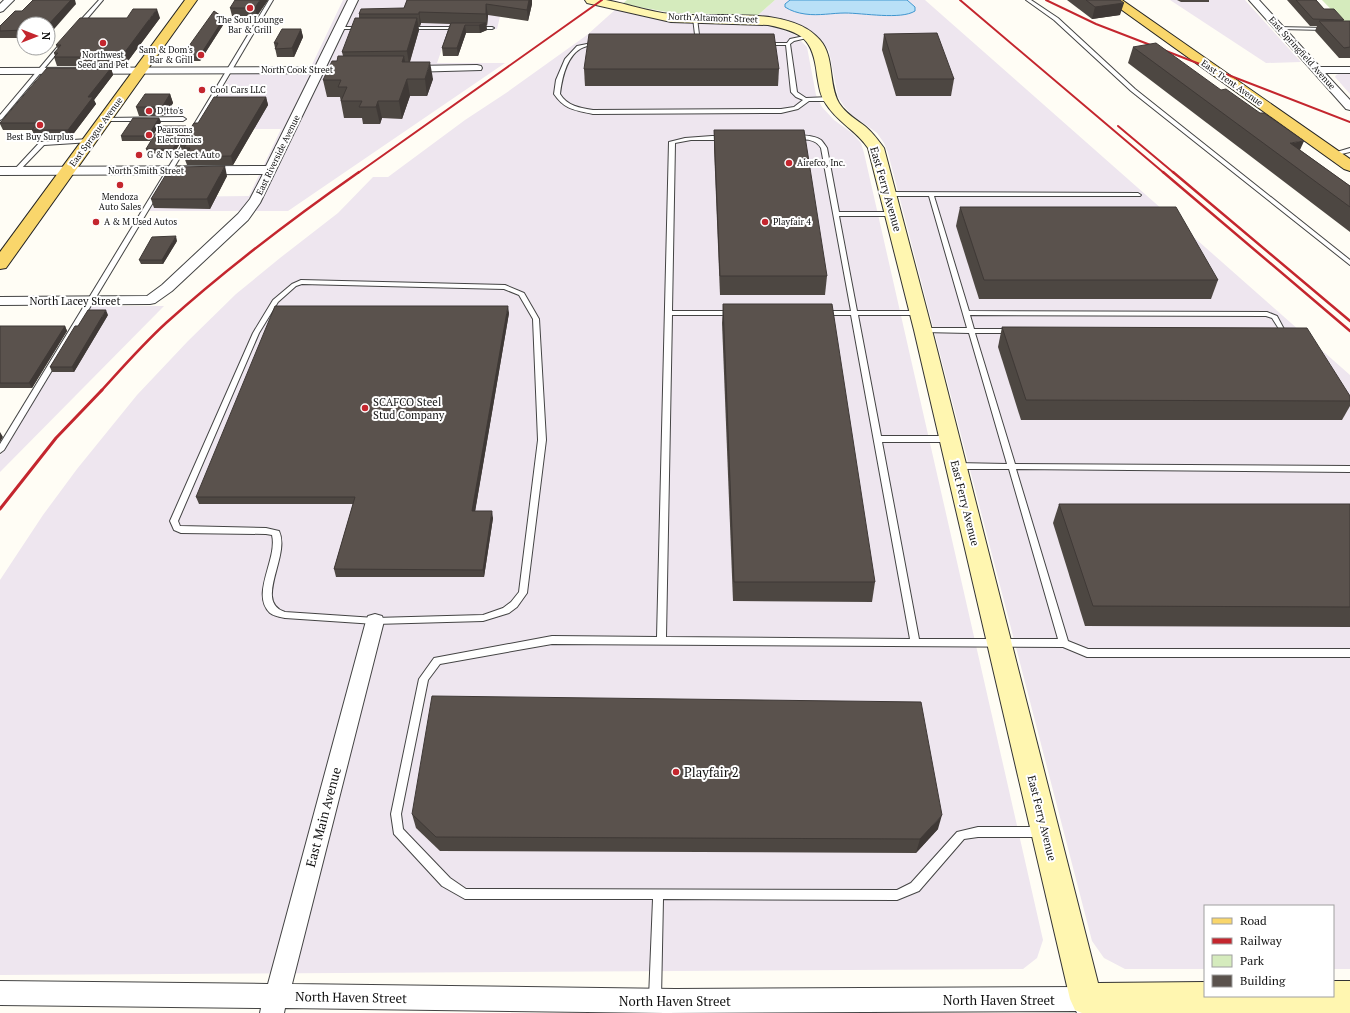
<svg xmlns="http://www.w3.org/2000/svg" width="1350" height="1013" font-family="'PT Serif',serif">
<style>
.industrial{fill:#eee6ef}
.green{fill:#d5ebbd}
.water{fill:#b9e0f7;stroke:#3f96cf}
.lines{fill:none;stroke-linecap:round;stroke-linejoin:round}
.lane-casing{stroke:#444;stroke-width:2}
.street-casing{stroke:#444;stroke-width:2}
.secondary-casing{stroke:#333;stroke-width:2}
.primary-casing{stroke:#222;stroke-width:2}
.lane{fill:#fff;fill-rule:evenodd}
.street{fill:#fff;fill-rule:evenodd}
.secondary{fill:#fff6b0;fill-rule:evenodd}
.primary{fill:#f9d66b;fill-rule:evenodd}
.rail-far2{stroke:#c4262e;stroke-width:2}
.rail-far1{stroke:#c4262e;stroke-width:2.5}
.rail{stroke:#c4262e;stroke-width:3}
.wall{fill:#4d4742}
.shaded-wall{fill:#3f3936}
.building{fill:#5a524d;stroke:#3f3936}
.poi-dot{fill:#c4262e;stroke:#fff;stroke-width:1.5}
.labels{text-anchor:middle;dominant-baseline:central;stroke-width:4;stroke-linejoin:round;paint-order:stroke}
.far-street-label{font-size:9px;fill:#111;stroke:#fff}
.far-poi-label{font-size:9px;fill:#111;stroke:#fff;text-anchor:start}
.street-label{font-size:11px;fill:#111;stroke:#fff}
.poi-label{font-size:11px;fill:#111;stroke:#fff;text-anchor:start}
.near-poi-label{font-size:13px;fill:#111;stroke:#fff;text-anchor:start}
.near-street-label{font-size:13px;fill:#111;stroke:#fff}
</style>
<rect width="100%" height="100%" fill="#fffdf5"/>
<!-- industrial -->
<g class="industrial">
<polygon points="343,0 504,0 497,29 449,29 437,63 505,63 288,211 149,211 158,197 249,196 281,129 198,129 232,73 308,73"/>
<polygon points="775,0 925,0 1350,375 1350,969 1333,969 1333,906 1205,906 1205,969 1125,969 1104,958 1092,941 888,153 884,143 877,133 852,115 844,106 838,97 829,51 822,40 811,31 795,23 758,15"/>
<polygon points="1170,0 1245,0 1301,62 1266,63"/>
<polygon points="616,9 749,22 776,27 795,35 807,47 816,95 822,107 834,120 852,133 861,143 864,153 1043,940 1037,958 1023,969 0,975 0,580 43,515 77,469 137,395 188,341 236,294 280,258 338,213 373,177 388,177 465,120 506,93 587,35"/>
<polygon points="1340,73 1350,74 1350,94 1335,77 1336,75"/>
<polygon points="91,306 164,306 0,472 0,455"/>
</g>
<!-- green -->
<g class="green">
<polygon points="627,0 775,0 758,15 673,13 622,4"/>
<polygon points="1322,0 1350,0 1350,29"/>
</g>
<!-- water -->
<path class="water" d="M790,0H907L915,7V11C901,20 863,13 845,13C832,13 819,16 805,14C798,13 791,11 785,7V4Z"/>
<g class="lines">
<!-- lane casing -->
<g class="lane-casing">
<g id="lane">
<polygon points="99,0 103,0 81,26 77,26 77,24"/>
<polygon points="269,0 273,0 196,131 191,132 190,131"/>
<polygon points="1026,0 1031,0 1058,18 1135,89 1350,260 1350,265 1131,91 1054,20"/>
<polygon points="695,17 697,18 700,43 698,44 696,43 693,18"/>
<polygon points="338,27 361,27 363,28 361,29 338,29"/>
<polygon points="406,27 459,27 461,28 459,29 406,29"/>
<polygon points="474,27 492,27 494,28 492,29 474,29"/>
<polygon points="1278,27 1325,28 1327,29 1325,30 1280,29 1278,29"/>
<path d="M809,35H811V37L794,41L790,44L797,92L806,98L830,97L833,99L830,101H809L798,109L781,113L593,114C575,110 565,110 554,94L556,80L565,59L577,46L597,42L599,43V44C593,45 585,46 580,49C566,58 562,78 560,94C567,106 580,108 593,110L781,109L794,107L803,100L796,97L791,92L786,45H765L763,44L765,43H787L790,39Z"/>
<polygon points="59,45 63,46 2,119 0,120 0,115"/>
<polygon points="105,118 183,117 186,119 183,121 103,121 102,120"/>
<path d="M712,136H725L728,138L725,140H691L675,143L672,311H732L735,313L732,315H672L666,637L910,639L851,315H824L821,313L824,311H851L821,148C815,138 804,139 794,140L791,138C798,134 814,135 821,140C823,142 825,145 827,148L839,212H893L896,214L893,216H839L857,311H918L921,313L918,315H858L881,436H949L953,439L949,442H882L919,639H1058L1009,469H956L952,466L956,463L1007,464L969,333L923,332L920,330L923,328H967L929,196H888L885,194L888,192L1138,193L1141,195L1140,196H934L969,311L1267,312L1277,316L1285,331L1282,333H1273V331L1279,329L1272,318L1266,316L970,315L974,329H1012L1015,331L1012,333H975L1015,464L1350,466V472L1016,469L1068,641L1088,649H1350V657H1087L1063,647L552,644L440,664L428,680L401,814L403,829L450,878L466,889L897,890L911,883L957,832L978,827H1041L1045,829L1046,832L1045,835L1041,837H978L964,839L919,891L897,900L663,899L661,998L659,1002L655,1004L651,1002L649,998L653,899H465L442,886L394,834L391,814L419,679L434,658L552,636L657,637L669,142L685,138Z"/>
<polygon points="89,139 91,140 91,142 44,145 18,172 13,171 40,142"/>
<polygon points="185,140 190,141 4,450 0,453 0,444"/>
<polygon points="1350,148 1350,152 1333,156 1330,154"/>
<path d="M301,280L505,285L524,293L539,319L546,440L527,593L517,607L509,613L483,621L375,624L285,618C280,617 274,616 270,613C250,594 278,559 272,535L266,534L181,533L174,530L170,521L253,333L273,300L292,284ZM302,284L504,289L519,295L533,319L538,440L519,592L511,602L503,608L483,615L375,618L285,612C253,602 291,556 279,531L266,528L180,526L178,521L259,333L278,302L296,286Z"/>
</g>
</g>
<!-- street casing -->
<g class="street-casing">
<g id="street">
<polygon points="4,0 14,0 3,11 0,12 0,4"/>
<polygon points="348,0 358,0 326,67 332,68 333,70 332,72 323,73 260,203 248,220 172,291 155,303 150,304 0,305 0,297 147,296 162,285 238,214 250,199 263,174 0,175 0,167 266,166 312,73 0,74 0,68 315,67"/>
<polygon points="1249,0 1259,0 1320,67 1350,67 1350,73 1325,73 1350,100 1350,110 1346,109"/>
<polygon points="477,65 481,66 482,68 481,70 409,72 404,69 409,66"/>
<polygon points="375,614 382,616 384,621 292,984 675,989 1086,987 1095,990 1101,1013 1077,1013 1076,1011 665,1013 285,1008 284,1013 260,1013 261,1008 0,1005 0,981 268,984 366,621 368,616"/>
</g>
</g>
<!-- secondary casing -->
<g class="secondary-casing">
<path id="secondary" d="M585,0C592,0 599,0 606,0C628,4 649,12 671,14C713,19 790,4 820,40C835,57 828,84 839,103C845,113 857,120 866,127C873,133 878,140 884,148L932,330L1098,983L1205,982V996H1333V981H1350V1013H1082L1075,1010L1070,999L914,330L868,148C857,131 837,122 826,104C820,96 819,86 817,75C813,39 803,32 768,25L671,22L587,3Z"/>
</g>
<!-- primary casing -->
<g class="primary-casing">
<g id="primary">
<polygon points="185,0 197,0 6,268 0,269 0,252"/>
<polygon points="1108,0 1122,0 1350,159 1350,171 1344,169"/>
</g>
</g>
<!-- lane -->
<use href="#lane" class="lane"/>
<!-- street -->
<use href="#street" class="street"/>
<!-- secondary -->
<use href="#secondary" class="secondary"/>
<!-- primary -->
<use href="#primary" class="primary"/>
<!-- rail-far2 -->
<g class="rail-far2">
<polyline points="960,0 1164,173"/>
<polyline points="1046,0 1096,24 1350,122"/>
<polyline points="1118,126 1174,173"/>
<polyline points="358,173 602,0"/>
</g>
<!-- rail-far1 -->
<g class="rail-far1">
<polyline points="1163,172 1350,331"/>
<polyline points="1173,172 1350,321"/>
<path d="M101,391C122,368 143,344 166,323C227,268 292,219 359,172"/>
</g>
<!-- rail -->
<polyline class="rail" points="0,509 56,438 102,390"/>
</g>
<!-- wall -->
<g class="wall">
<polygon points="268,0 257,16 232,16 230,8"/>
<polygon points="407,0 532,0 532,4 528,21 488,15 487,26 486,25 487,30 480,33 466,33 458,56 443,56 442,48 450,24 421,23 420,26 418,26 419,30 410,62 433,79 427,96 410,96 402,119 382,118 380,124 363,124 362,118 344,118 340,97 327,97 323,80 337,61 343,56 342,52 359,18 359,14 404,8"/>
<polygon points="1067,0 1120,0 1120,15 1092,19"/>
<polygon points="1177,0 1209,0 1209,2 1181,2"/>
<polygon points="1287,0 1316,0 1324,9 1344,20 1343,21 1350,21 1350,58 1339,58 1315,31 1317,26 1310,26"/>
<polygon points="76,4 48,24 24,24 24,38 0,38 0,26 22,11"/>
<polygon points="160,18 128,61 124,61 120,66 57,66 54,57 55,56 54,53 58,49 56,45"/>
<polygon points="224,18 225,22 200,61 182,61 181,57"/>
<polygon points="301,29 303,37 294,57 277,57 274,43"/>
<polygon points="884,34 954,79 951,96 896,96 882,50"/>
<polygon points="1133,47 1300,150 1350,186 1350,232 1128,63"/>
<polygon points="111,68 113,75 94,100 96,104 71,137 35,137 32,130 3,130 0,124 0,122"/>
<polygon points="584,69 779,69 778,86 585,86"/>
<polygon points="170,94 173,103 165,116 139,116 136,107"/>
<polygon points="266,97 268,105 233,165 187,165 184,157 186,153 183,153 180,145 198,123"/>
<polygon points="159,118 161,122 150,141 122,141 121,136"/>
<polygon points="186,126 188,131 174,153 148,154 146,149"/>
<polygon points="714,130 827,276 825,295 720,295 714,148"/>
<polygon points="171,176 227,176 210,209 154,208 151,199"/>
<polygon points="960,207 1218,280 1211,299 979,299 956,226"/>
<polygon points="177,241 163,264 141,264 139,260"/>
<polygon points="723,304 875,582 872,602 733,601 722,323"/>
<polygon points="509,313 475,511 493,518 484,577 336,577 334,569 353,504 199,504 196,497"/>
<polygon points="108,315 74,372 52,372 50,367 78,326"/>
<polygon points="0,326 65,326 67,331 32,388 0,388"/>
<polygon points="1002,327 1350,396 1350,406 1342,420 1021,420 998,347"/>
<polygon points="1059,504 1350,504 1350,627 1085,626 1053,523"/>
<polygon points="412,814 938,829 916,853 440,851 416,828"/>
</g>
<!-- shaded-wall -->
<g class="shaded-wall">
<polygon points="69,0 75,0 76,4 48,36 48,25"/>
<polygon points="260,0 268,0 257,16 255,8"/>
<polygon points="529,0 532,0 532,4 528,21 527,10"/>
<polygon points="1124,3 1120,15 1092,19 1095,7"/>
<polygon points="486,4 488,15 487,26 486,14"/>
<polygon points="157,9 160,18 128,61 125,52"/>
<polygon points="419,12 421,23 420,26 419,14"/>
<polygon points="224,18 225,22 200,61 199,57"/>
<polygon points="417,18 419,30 409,64 407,51"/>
<polygon points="486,23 487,30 480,33 479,25"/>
<polygon points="465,25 466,33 458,56 457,48"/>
<polygon points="301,29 303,37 294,57 292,48"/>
<polygon points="121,52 124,61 120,66 117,57"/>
<polygon points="404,56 407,73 402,62"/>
<polygon points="430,62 433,79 427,96 425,79"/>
<polygon points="111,68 113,75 94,100 96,104 71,137 68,130 88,97"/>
<polygon points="407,79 410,96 402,119 399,101"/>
<polygon points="170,94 173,103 165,116 162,107"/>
<polygon points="266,97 268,105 233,165 231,156"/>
<polygon points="378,101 382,118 380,124 376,107"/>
<polygon points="159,118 161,122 150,141 148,136"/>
<polygon points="186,126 188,131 174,153 173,149"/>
<polygon points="1304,141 1296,159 1290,143"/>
<polygon points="225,166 227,176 210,209 207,199"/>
<polygon points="176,236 177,241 163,264 162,260"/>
<polygon points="508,306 509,313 474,518 472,511"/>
<polygon points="106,310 108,315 74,372 72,367"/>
<polygon points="65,326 67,331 32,388 29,383"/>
<polygon points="0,432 3,437 0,442"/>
<polygon points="492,511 493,518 484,577 483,570"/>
<polygon points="942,815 938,829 916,853 920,839"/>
</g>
<!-- building -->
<g class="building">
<polygon points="33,0 71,0 48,25 48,24 24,24 24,30 0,31 0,26 15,11 22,11"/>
<polygon points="235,0 260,0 255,8 230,8"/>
<polygon points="407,0 529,0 527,10 486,4 486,14 419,12 419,14 359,14 361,9 404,8"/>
<polygon points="1086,0 1120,0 1124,3 1095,7"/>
<polygon points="1296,0 1316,0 1324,9 1334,9 1344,20 1313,19"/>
<polygon points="133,9 157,9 125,52 121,52 117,57 54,57 58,53 54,53 61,45 56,45 80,18 127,18"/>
<polygon points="214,11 224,18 199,57 181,57"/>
<polygon points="355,18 417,18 407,51 342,52"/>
<polygon points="1319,21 1350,21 1350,47 1344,48"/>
<polygon points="451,23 486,23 479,25 465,25 457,48 442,48"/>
<polygon points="282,29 301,29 292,48 275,49 278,43 274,43"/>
<polygon points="937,33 954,79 898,79 884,34"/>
<polygon points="589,34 774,34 779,69 584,69"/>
<polygon points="1156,43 1221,90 1226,89 1260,113 1264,113 1304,141 1290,143 1350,186 1350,207 1133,47"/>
<polygon points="338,56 404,56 402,62 430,62 425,79 407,79 399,101 378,101 376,107 359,107 362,101 341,101 347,87 338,87 341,80 323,80 332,61 337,61"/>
<polygon points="47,68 111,68 88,97 93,97 68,130 32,130 38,123 0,123"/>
<polygon points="145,94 170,94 162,107 136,107"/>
<polygon points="214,97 266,97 231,156 184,157 190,148 184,148 186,145 180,145 194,123 198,123"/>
<polygon points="133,118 159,118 148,136 121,136"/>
<polygon points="160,126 186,126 173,149 146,149"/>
<polygon points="714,130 804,130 827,276 720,276"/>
<polygon points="225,166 207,199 151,199 165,176 171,176 177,167"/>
<polygon points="960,207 1176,207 1218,280 984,280"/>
<polygon points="176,236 162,260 139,260 152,237"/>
<polygon points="723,304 832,304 875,582 734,582"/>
<polygon points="275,306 508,306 472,511 492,511 483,570 334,569 355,497 196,497"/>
<polygon points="88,310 106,310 72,367 50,367 75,326 78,326"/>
<polygon points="0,326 65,326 29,383 0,383"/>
<polygon points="1002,327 1307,328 1350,396 1350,401 1026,400"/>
<polygon points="1059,504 1350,504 1350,607 1093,606"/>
<polygon points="432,696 921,702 942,815 920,839 436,837 412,814"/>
</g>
<!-- markers -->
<g class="poi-dot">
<circle cx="250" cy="8" r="4"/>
<circle cx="103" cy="43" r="4"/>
<circle cx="201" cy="55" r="4"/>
<circle cx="202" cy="90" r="4"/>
<circle cx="149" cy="111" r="4"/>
<circle cx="40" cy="125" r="4"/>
<circle cx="149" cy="135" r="4"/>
<circle cx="139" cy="155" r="4"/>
<circle cx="789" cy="163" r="4"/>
<circle cx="120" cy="185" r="4"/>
<circle cx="96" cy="222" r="4"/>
<circle cx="765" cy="222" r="4"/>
<circle cx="365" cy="408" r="4"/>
<circle cx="676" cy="772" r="4"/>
</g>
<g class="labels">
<!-- far-street labels -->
<g class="far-street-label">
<text transform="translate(713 18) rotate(2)">North Altamont Street</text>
<text transform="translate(1302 53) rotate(48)">East Springfield Avenue</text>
<text x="297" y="70">North Cook Street</text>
<text transform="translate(1232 83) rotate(35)">East Trent Avenue</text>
<text transform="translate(96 132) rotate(-54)">East Sprague Avenue</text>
<text transform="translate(278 155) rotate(-64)">East Riverside Avenue</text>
<text x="146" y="171">North Smith Street</text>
</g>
<!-- far-poi labels -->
<g class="far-poi-label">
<text x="250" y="20" text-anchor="middle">The Soul Lounge<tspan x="250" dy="10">Bar &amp; Grill</tspan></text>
<text x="193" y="50" text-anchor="end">Sam &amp; Dom's<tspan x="193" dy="10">Bar &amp; Grill</tspan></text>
<text x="103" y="55" text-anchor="middle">Northwest<tspan x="103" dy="10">Seed and Pet</tspan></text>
<text x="210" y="90">Cool Cars LLC</text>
<text x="157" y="111">D!tto's</text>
<text x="157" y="130">Pearsons<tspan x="157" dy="10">Electronics</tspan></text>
<text x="40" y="137" text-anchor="middle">Best Buy Surplus</text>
<text x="147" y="155">G &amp; N Select Auto</text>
<text x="797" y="163">Airefco, Inc.</text>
<text x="120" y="197" text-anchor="middle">Mendoza<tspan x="120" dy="10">Auto Sales</tspan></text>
<text x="104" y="222">A &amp; M Used Autos</text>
<text x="773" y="222">Playfair 4</text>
</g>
<!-- street labels -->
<g class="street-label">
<text transform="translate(886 189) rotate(74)">East Ferry Avenue</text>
<text x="75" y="301">North Lacey Street</text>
<text transform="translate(965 503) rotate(76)">East Ferry Avenue</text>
<text transform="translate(1042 818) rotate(76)">East Ferry Avenue</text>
</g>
<!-- poi labels -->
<g class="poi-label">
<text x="373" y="402">SCAFCO Steel<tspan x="373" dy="13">Stud Company</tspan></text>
</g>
<!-- near-poi labels -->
<g class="near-poi-label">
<text x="684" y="772">Playfair 2</text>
</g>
<!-- near-street labels -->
<g class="near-street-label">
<text transform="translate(323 817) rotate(-75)">East Main Avenue</text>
<text transform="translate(351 997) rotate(1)">North Haven Street</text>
<text x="999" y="1000">North Haven Street</text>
<text x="675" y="1001">North Haven Street</text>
</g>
</g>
<!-- legend -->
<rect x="1204" y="905" width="130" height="92" fill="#ffffff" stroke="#a0a0a0"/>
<rect x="1212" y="918" width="20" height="6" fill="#f9d66b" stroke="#a0a0a0"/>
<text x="1240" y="925" font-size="12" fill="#111111">Road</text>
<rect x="1212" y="938" width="20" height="6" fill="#c4262e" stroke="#a0a0a0"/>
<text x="1240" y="945" font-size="12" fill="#111111">Railway</text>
<rect x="1212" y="955" width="20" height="12" fill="#d5ebbd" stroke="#a0a0a0"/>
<text x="1240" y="965" font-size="12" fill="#111111">Park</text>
<rect x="1212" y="975" width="20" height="12" fill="#5a524d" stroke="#a0a0a0"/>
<text x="1240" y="985" font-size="12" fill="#111111">Building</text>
<!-- north arrow -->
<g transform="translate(36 36) rotate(90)"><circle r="19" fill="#ffffff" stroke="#a0a0a0"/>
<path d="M0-3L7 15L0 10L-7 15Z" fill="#c4262e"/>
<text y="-6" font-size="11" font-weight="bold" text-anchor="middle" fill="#111111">N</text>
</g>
</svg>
